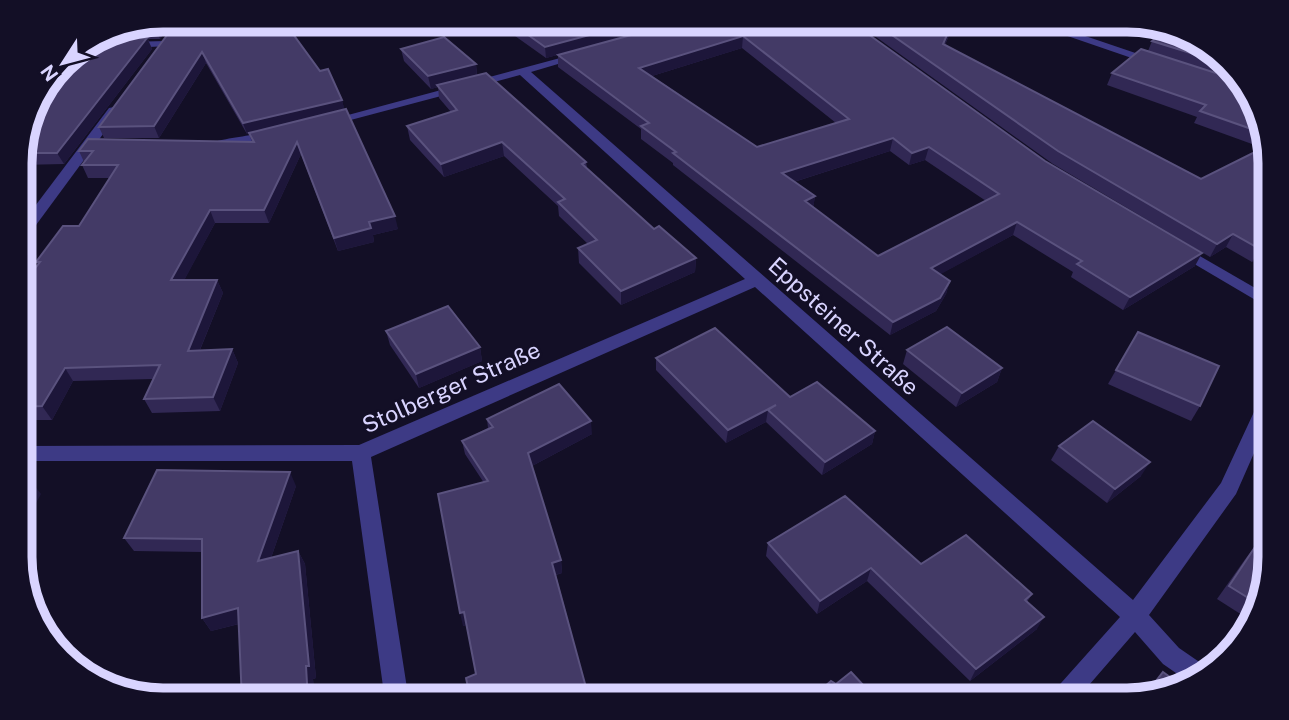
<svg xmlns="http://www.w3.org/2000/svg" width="1289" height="720" font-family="'Public Sans',sans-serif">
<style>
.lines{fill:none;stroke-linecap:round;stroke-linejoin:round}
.lane{fill:#3d3a85;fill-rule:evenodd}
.street{fill:#3d3a85;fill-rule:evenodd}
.wall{fill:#312854;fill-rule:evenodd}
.shaded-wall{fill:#1d163a}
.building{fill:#433a66;stroke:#5a527e;stroke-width:2;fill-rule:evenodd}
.labels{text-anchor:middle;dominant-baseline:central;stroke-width:5;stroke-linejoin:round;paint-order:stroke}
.street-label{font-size:23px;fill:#d9d4ff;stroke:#130f26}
.rim{fill:none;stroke:#d9d4ff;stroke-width:9}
</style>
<rect width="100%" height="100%" fill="#130f26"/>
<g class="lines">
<!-- lane -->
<polygon class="lane" points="165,41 169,42 169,46 129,48 124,45 129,42"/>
<!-- street -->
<g class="street">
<polygon points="1018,19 1035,19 1162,62 1152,65"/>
<polygon points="575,54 585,56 531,72 1133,600 1221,483 1260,399 1263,394 1269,392 1269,419 1236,494 1149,615 1179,648 1211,670 1206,677 1189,682 1163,664 1135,632 1076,700 1049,700 1053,692 1120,617 755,287 371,457 409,701 385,701 352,461 21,461 21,446 359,445 745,279 520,75 328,126 322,122"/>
<polygon points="114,107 120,111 25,240 20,242 20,226 109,108"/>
<path d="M274,131L281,135L279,138C261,142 227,155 212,143C218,139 262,134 274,131Z"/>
<polygon points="1179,244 1269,296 1269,308 1174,252 1171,249"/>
</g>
</g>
<!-- wall -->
<g class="wall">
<polygon points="163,19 175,19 160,39 148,39 152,49 64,164 20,165 20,145 68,55 108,30"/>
<polygon points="179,19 342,100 344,109 398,229 373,235 374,242 338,251 301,154 269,223 215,223 184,280 217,280 223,293 200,350 232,349 238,363 220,411 152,413 144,399 153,379 73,381 52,420 20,420 20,288 38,265 36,262 79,226 110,178 88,178 82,165 84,162 79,151 252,142 249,134 247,134 206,63 159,138 104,138 99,127"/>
<path d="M491,19H847L1045,161L1195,266L1123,310L1071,277L1073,272L1013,235L940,274L950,281L946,294L936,311L890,335L673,165V163L641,139V129L558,67V55L580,49L546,58ZM742,48L836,123L757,147L652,76ZM890,151L909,165L925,160L986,201L878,256L813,208L815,196L794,182Z"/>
<polygon points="851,19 956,19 945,45 1201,179 1263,148 1194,123 1197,117 1107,85 1112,73 1148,51 1152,41 1198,38 1246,83 1269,153 1269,252 1252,262 1226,247 1210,257 1053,164"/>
<polygon points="1102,19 1126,19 1149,25 1135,29"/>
<polygon points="401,49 476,64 477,75 586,162 587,168 654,229 696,258 695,272 621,305 579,263 578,248 588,244 559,216 558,206 504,156 444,177 410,140 407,126 451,112 439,98 438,87 431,89 404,61"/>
<polygon points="386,331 480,347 482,361 419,388 390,345"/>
<polygon points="907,350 1002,368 997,382 956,407 903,364"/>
<polygon points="656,358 790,397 875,431 872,444 822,475 766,422 726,443 656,370"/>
<polygon points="1116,370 1200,406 1191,421 1108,384"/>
<polygon points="487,419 592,434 532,466 561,560 562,573 556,575 587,691 588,701 471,701 476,674 466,625 463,626 484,483 465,454 462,441 488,428"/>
<polygon points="1059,446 1141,476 1107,503 1051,460"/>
<polygon points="296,486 271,558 298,551 305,564 316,678 313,679 315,701 242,701 239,624 211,631 202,618 202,552 134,551 124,538"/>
<polygon points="768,543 921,564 1032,594 1027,602 1037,629 970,681 867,581 817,614 766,556"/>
<polygon points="1257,544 1269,566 1253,622 1217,599 1246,558"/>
</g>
<!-- shaded-wall -->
<g class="shaded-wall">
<polygon points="162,19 175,19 160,39 156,28"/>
<polygon points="649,19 692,19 546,58 545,47"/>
<polygon points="954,19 956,19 940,55 943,44"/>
<polygon points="1138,22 1149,25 1135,29"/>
<polygon points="743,36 742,48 639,80 639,68"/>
<polygon points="147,38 152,49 64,164 57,153"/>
<polygon points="202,52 206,63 159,138 154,126"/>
<polygon points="476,64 477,77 437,85 438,87 431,89 428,76"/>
<polygon points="342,100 345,111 247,134 243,123"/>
<polygon points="893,138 890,151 781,186 782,173"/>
<polygon points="297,142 301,154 269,223 264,210"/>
<polygon points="502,142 504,156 444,177 441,164"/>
<polygon points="929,147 925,160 909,165 912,153"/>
<polygon points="815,196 813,209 805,201"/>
<polygon points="210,210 215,223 177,294 171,280"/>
<polygon points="395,216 398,229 373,235 374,242 338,251 334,238 369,222"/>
<polygon points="1017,222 1013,235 928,281 931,268"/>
<polygon points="1233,234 1226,247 1210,257 1217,244"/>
<polygon points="1269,244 1269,252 1252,262 1260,249"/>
<polygon points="1202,253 1195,266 1123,310 1130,297"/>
<polygon points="696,258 695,272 621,305 621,291"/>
<polygon points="217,280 223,293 194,364 188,351"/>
<polygon points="950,281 946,294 936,311 890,335 893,322"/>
<polygon points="480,347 482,361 419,388 416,374"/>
<polygon points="232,349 238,363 220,411 213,397"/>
<polygon points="65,368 73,381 52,420 42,406"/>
<polygon points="1002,368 997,382 956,407 962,393"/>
<polygon points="768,410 766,422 726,443 728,430"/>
<polygon points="591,421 592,434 530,467 528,453"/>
<polygon points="875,431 872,444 822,475 825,462"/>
<polygon points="1150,462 1141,476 1107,503 1115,489"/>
<polygon points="290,472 296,486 265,575 258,561"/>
<polygon points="26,475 41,494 21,531 21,484"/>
<polygon points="298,551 305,564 316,678 313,679 315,701 308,701"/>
<polygon points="561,560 562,573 554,575 552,563"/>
<polygon points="871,568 867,581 817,614 820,601"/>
<polygon points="238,608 246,622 211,631 202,618"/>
<polygon points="464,612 467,625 463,626 460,613"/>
<polygon points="1044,617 1037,629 970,681 976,669"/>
<polygon points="587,691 588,701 555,701"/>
</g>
<!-- building -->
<g class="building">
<polygon points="162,19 156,28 114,29"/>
<polygon points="179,19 282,19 320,71 328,69 342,100 243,123 202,52 154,126 99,127"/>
<polygon points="506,19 649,19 545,47"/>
<path d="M690,19H847L1045,161L1202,253L1130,297L1077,264L1082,261L1017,222L931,268L950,281L940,298L893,322L673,153L676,152L641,126L649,123L558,55ZM743,36L849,119L757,147L639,68ZM893,138L912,153L929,147L999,194L878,256L805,201L815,196L782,173Z"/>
<polygon points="869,19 954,19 943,44 1201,179 1267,146 1269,153 1269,244 1260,249 1233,234 1217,244 1058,151"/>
<polygon points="1166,30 1198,38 1226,64 1152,41"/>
<polygon points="444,37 476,64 428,76 401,49"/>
<polygon points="147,38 57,153 20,153 20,145 34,99 68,55 95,39"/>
<polygon points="1141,49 1244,82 1263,133 1200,111 1206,105 1112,73"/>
<polygon points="486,73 586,162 582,164 654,229 659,226 696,258 621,291 578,248 597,240 558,202 565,199 502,142 441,164 407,126 457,110 437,85"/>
<polygon points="346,109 395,216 369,222 371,228 334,238 297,142 264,210 210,210 171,280 217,280 188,351 232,349 213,397 144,399 160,365 65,368 42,406 20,407 20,288 40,262 36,262 63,226 79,226 118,165 82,165 93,151 79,151 88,139 254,142 249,133"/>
<polygon points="448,306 480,347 416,374 386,331"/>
<polygon points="947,327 1002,368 962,393 907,350"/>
<polygon points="715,328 790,397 817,382 875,431 825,462 768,410 776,405 728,430 656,358"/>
<polygon points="1138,332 1219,366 1200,406 1116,370"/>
<polygon points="559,384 591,421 528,453 561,560 552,563 587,691 555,701 471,701 466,678 476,674 464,612 460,613 438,494 488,481 462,441 493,427 487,419"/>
<polygon points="1093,421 1150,462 1115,489 1059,446"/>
<polygon points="157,470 290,472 258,561 298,551 309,666 306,666 308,701 242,701 238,608 202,618 202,539 124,538"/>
<polygon points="21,475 26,475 21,484"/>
<polygon points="845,496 921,564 966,535 1032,594 1025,600 1044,617 976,669 871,568 820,601 768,543"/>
<polygon points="1257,544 1269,551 1269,566 1258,604 1229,586"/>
<polygon points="851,672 878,701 808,701 831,681 836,684"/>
<polygon points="1163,672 1181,685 1143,698"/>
</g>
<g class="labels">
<!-- street labels -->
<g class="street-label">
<text transform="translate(844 326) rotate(42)">Eppsteiner Straße</text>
<text transform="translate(451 387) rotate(-24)">Stolberger Straße</text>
</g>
</g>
<!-- crop -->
<path d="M0 0H1289V720H0ZM163 32H1127A131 131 0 0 1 1258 163V557A131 131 0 0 1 1127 688H163A131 131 0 0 1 32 557V163A131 131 0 0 1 163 32Z" fill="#130f26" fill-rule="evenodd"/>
<path class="rim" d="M163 32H1127A131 131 0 0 1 1258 163V557A131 131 0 0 1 1127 688H163A131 131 0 0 1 32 557V163A131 131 0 0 1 163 32Z"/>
<!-- north arrow -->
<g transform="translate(63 63) rotate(234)" stroke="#130f26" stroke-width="5" paint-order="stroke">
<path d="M0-5L12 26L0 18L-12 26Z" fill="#d9d4ff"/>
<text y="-10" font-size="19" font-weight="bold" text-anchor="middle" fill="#d9d4ff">N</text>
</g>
</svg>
